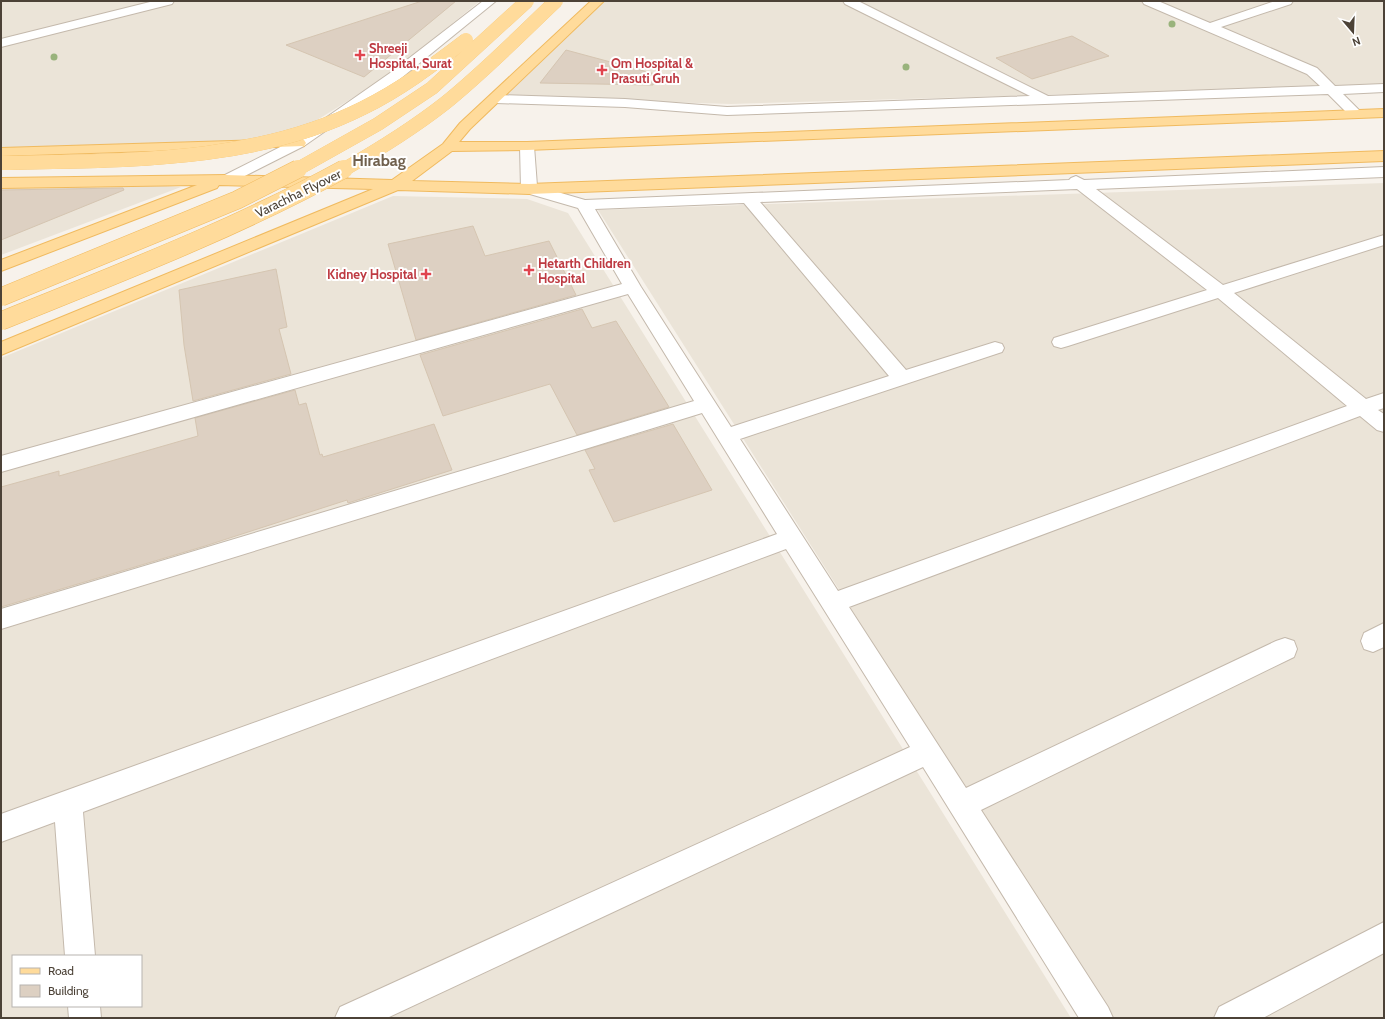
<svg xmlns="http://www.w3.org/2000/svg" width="1385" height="1019" font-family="Cabin,sans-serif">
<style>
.residential{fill:#ebe4d8;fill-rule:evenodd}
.building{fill:#ddd0c2;stroke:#d5c5b1}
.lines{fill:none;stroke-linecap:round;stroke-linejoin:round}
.minor-casing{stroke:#c4b9ac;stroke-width:2}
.major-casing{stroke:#f0ba5f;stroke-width:2}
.minor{fill:#fff;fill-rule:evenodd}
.major{fill:#ffdb9b;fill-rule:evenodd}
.major-bridge-far1-casing{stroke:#f0ba5f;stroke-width:14;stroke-linecap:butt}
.major-bridge-casing{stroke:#f0ba5f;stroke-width:19;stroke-linecap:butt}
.major-bridge-far1{stroke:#ffdb9b;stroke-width:14}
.major-bridge{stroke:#ffdb9b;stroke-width:18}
.tree{fill:#99b37c}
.health-dot{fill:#e0444e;stroke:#fff;stroke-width:1.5}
.labels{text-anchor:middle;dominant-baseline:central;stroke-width:4;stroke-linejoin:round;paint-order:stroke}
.far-health-label{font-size:13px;font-weight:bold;fill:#be3a42;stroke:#fff;text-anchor:start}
.far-street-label{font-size:13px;fill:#4c4237;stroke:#fff}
.far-district-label{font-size:16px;font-weight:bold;fill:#70604d;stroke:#fff}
</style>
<rect width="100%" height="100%" fill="#f7f2eb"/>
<!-- residential -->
<g class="residential">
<polygon points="1,1 480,1 386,77 306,127 260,141 1,149"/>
<polygon points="602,1 1384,1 1384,85 731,104 502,97"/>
<polygon points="1384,183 1384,1018 1111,1018 598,210"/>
<polygon points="137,184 181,187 1,255 1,186"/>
<path d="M393,196L527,199L568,213L1071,1018H1V358ZM13,956H141V1006H13Z"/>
</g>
<!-- building -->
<g class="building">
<polygon points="422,1 456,1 364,77 286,45"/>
<polygon points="1072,36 1109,56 1032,79 996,58"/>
<polygon points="566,50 655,74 653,85 540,83"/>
<polygon points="123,188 124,190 1,240 1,190"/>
<polygon points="473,226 485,256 549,241 576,295 416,340 388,244"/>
<polygon points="276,269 287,327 279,329 291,374 193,401 184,345 179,290"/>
<polygon points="582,309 592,328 616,321 669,407 577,435 550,384 443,416 420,355"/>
<polygon points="295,390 299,405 306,403 320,455 322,454 323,457 434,424 452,470 348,503 347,500 205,546 1,607 1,487 59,471 59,476 198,436 195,418"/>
<polygon points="673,424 712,490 614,522 589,470 595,469 585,450"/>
</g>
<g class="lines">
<!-- minor casing -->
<g class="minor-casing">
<g id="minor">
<polygon points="154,1 174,1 172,4 1,47 1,39"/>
<polygon points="483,1 496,1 400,79 304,146 231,183 221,183 218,180 221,177 294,140 390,73"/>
<polygon points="843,1 858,1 1048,96 1320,86 1307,74 1144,4 1142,1 1158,1 1210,23 1275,1 1293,1 1291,4 1221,27 1317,68 1335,86 1384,84 1384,92 1343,94 1363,114 1361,117 1351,117 1328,94 727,115 625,107 496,103 491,102 489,99 491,96 496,95 625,99 727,107 1030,96 845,4"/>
<path d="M527,142L532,143L534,146L537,186L585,200L1069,180L1071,178L1076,176L1084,180L1384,167V177L1096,189L1223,285L1384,235V245L1234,293L1366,399L1384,393V408L1378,410L1384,414V432L1377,430L1360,416L849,607L966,788L1276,641L1285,638L1294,641L1297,649L1294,657L981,810L1108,1007L1113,1018H1079L923,767L387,1018H335L340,1007L910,747L786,549L83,812L95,956H65L55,822L1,842V814L777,534L702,413L1,629V609L694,401L628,294L1,472V456L622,284L578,208L523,192L521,189L520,146L522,143ZM1077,189L1207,290L1054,338L1052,342L1054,346L1061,348L1068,346L1218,298L1347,406L838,591L740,439L1002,352L1004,348L1002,344L995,342L906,370L760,202ZM744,203L889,376L731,427L641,287L595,209Z"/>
<polygon points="1384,623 1384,647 1373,652 1364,649 1361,641 1364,633"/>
<polygon points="1384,922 1384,953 1263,1018 1214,1018 1219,1007"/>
<polygon points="68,1006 100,1006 101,1018 69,1018"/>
</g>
</g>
<!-- major casing -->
<g class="major-casing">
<g id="major">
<polygon points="591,1 604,1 470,129 459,142 527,142 1384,109 1384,117 527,150 452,151 412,181 529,184 1384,151 1384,161 529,194 398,190 1,355 1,342 373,189 219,185 217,188 1,271 1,260 197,185 1,188 1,178 226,175 392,180 443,144 460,123"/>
<polygon points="299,139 304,140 306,143 304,146 1,156 1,148"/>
</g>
</g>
<!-- minor -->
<use href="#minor" class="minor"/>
<!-- major -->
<use href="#major" class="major"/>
<!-- major-bridge-far1 casing -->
<g class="major-bridge-far1-casing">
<g id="major-bridge-far1">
<path d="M1,163C122,160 252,164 363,108C400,90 433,65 466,40"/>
<polyline points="296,170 378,124 432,88 527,1"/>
<path d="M343,170C378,150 412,129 444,104C484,72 519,36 556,1"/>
</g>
</g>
<!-- major-bridge casing -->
<g class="major-bridge-casing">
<g id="major-bridge">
<polyline points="1,297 237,200 298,169"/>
<path d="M1,321C117,274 235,229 344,169"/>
</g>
</g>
<!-- major-bridge-far1 -->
<use href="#major-bridge-far1" class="major-bridge-far1"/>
<!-- major-bridge -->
<use href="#major-bridge" class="major-bridge"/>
</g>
<!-- trees -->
<g class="tree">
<circle cx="1172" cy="24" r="3.5"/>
<circle cx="54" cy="57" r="3.5"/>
<circle cx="906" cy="67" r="3.5"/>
</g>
<!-- markers -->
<g class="health-dot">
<path d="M358 49h4v4h4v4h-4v4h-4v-4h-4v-4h4z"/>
<path d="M600 64h4v4h4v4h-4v4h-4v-4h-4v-4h4z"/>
<path d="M527 264h4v4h4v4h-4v4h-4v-4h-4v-4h4z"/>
<path d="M424 268h4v4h4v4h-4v4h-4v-4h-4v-4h4z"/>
</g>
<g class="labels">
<!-- far-health labels -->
<g class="far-health-label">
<text x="369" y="48">Shreeji<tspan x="369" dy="15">Hospital, Surat</tspan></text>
<text x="611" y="63">Om Hospital &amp;<tspan x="611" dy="15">Prasuti Gruh</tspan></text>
<text x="538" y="263">Hetarth Children<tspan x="538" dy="15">Hospital</tspan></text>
<text x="417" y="274" text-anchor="end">Kidney Hospital</text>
</g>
<!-- far-street labels -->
<g class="far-street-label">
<text transform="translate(298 193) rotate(-26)">Varachha Flyover</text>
</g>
<!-- far-district labels -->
<g class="far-district-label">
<text x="379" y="160">Hirabag</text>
</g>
</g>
<!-- border -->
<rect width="1385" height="1019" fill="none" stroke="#4c4237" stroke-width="4"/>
<!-- legend -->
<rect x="12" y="955" width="130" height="52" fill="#ffffff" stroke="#b7b3af"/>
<rect x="20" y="968" width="20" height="6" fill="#ffdb9b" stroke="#b7b3af"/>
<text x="48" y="975" font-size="12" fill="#4c4237">Road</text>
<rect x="20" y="985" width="20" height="12" fill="#ddd0c2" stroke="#b7b3af"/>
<text x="48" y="995" font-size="12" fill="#4c4237">Building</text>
<!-- north arrow -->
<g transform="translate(1353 32) rotate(161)" stroke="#ffffff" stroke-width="3" paint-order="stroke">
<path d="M0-3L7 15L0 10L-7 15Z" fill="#4c4237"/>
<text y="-6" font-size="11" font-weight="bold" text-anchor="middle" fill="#4c4237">N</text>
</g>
</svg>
